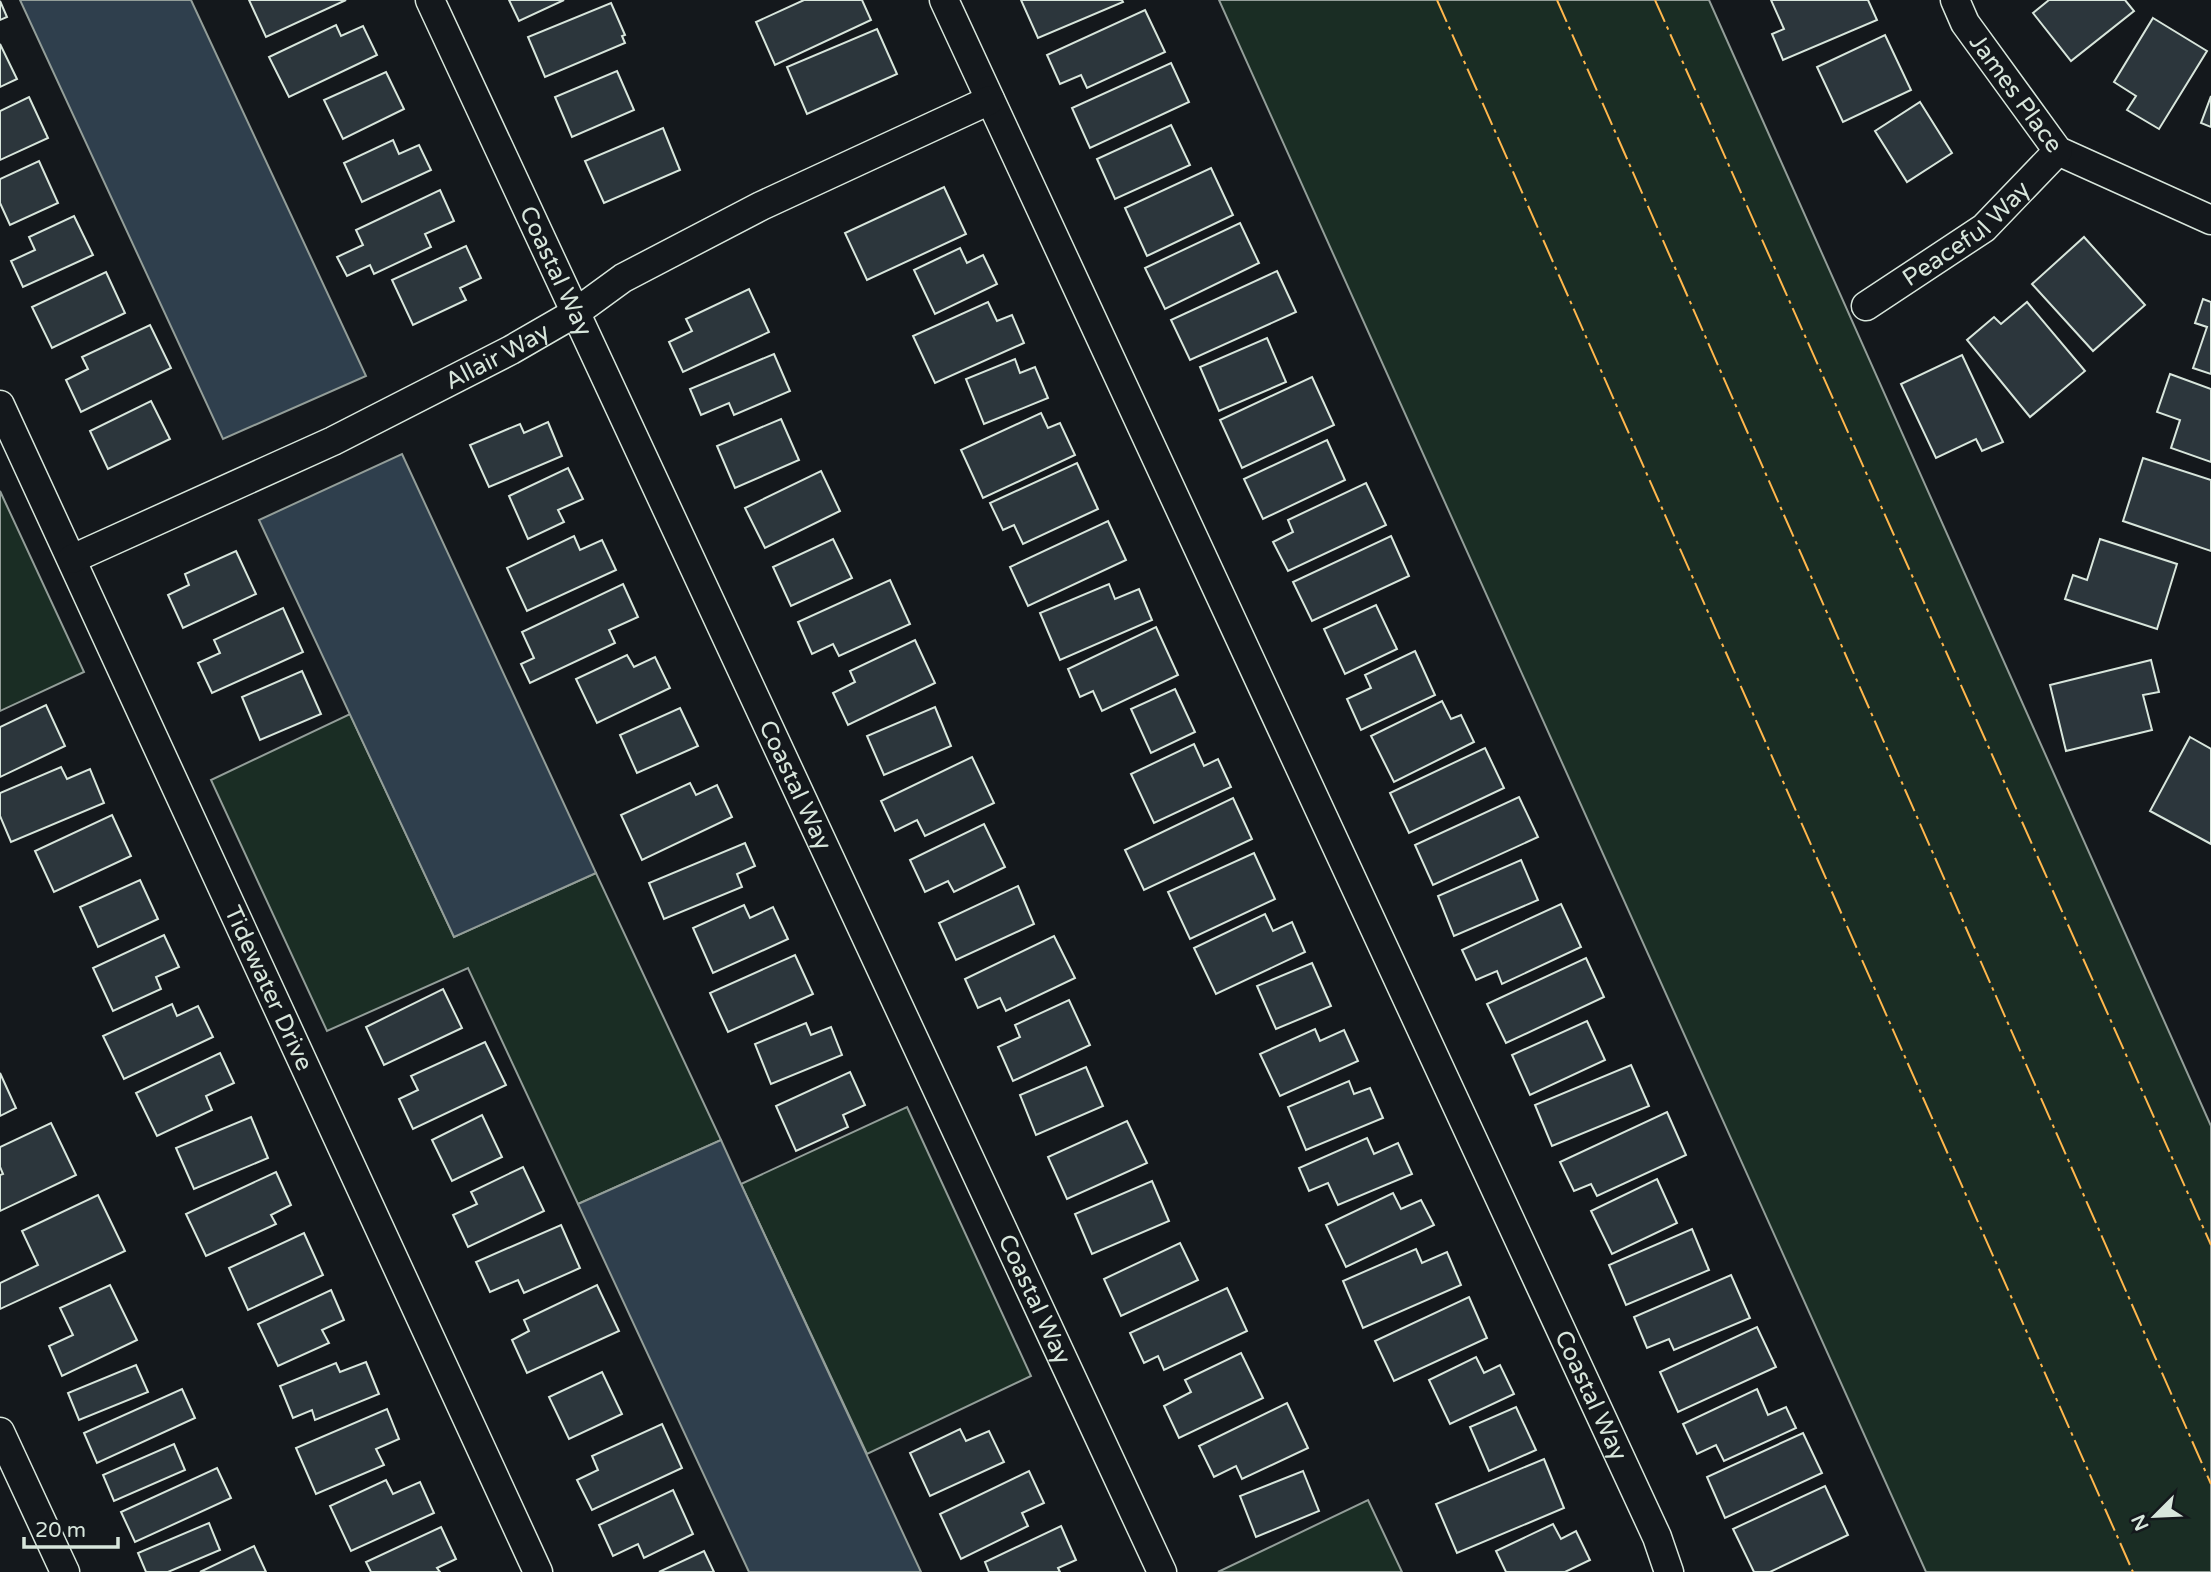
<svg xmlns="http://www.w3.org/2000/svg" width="2211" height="1572" font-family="'Varela Round',sans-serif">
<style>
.green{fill:#1a2d24;stroke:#939e99;stroke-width:2}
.water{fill:#2f3f4d;stroke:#939e99;stroke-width:2}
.building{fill:#2c363c;stroke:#d8e6dc;stroke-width:2}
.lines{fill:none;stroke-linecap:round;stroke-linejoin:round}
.street-casing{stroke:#d8e6dc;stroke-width:31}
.street{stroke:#14181c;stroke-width:28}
.power{stroke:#ffb74d;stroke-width:2;stroke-dasharray:24 5 3.5 5;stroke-linecap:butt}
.labels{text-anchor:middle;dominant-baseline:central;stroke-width:5;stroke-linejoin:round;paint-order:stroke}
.street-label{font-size:24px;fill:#d8e6dc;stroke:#14181c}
</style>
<rect width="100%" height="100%" fill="#14181c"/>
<!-- green -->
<g class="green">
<polygon points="1219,0 1709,0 2211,1126 2211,1572 1926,1572"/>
<polygon points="0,491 84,672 0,711"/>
<polygon points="350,714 454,937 596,873 721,1140 578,1204 468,968 327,1031 211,780"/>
<polygon points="907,1107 1031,1376 867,1454 741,1184"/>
<polygon points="1368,1500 1402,1572 1218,1572"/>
</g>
<!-- water -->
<g class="water">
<polygon points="20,0 191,0 366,376 223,439"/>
<polygon points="402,454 596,873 454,937 259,520"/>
<polygon points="721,1140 741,1184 921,1572 749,1572 578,1204"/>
</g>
<!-- building -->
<g class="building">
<polygon points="249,0 346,0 266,37"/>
<polygon points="509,0 564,0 519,21"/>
<polygon points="804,0 862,0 871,20 775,65 756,22"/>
<polygon points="1021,0 1122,0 1123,2 1038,38"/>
<polygon points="1771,0 1868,0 1877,20 1783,60 1772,34 1784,29"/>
<polygon points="2049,0 2125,0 2134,11 2071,61 2033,13"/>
<polygon points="0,1 7,17 0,20"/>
<polygon points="611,3 625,35 622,36 625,43 545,77 528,37"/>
<polygon points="1145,10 1165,52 1087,88 1081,75 1060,84 1047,55"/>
<polygon points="2153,18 2207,51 2159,129 2127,110 2136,96 2114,82"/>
<polygon points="336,25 341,36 363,26 377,55 289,97 269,57"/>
<polygon points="877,29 897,74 807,114 787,67"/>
<polygon points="1885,35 1911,90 1843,122 1817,67"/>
<polygon points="0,44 17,79 0,87"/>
<polygon points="1171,63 1189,102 1090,148 1072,108"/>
<polygon points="617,71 634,110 572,137 555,97"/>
<polygon points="386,72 404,109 343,139 324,100"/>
<polygon points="2211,96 2211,127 2201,123"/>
<polygon points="29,97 48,138 0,160 0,111"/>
<polygon points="1920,102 1952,153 1907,182 1875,131"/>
<polygon points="1171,125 1190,165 1115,199 1097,159"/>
<polygon points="663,128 680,170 604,203 585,161"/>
<polygon points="393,140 399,154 419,145 431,170 362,202 344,163"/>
<polygon points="39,161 58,203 10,225 0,203 0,179"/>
<polygon points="1211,168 1233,215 1147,256 1125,208"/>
<polygon points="944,187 966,234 867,280 845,233"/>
<polygon points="440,190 454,221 425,234 431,247 374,274 370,265 347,276 337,257 363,245 356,230"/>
<polygon points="74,216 93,255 23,287 11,261 35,250 29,237"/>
<polygon points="1240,223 1259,263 1165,309 1145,268"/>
<polygon points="2084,237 2145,305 2093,351 2032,284"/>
<polygon points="466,246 481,278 460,288 466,300 413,325 392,280"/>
<polygon points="960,248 967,263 983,255 997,284 935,314 914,270"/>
<polygon points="1277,271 1296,312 1190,360 1171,320"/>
<polygon points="106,272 125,313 52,348 32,307"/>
<polygon points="749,289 769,332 683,372 669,342 692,331 686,319"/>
<polygon points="2203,299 2211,302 2211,374 2193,368 2207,327 2195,323"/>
<polygon points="988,302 997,321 1012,315 1024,343 935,383 913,336"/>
<polygon points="2027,302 2085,371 2030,417 1967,340 1994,317 2001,324"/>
<polygon points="150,325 171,368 81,412 66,380 88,369 82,357"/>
<polygon points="1267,338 1286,382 1219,411 1200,367"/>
<polygon points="774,354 790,391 734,415 729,403 701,415 690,389"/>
<polygon points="1962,355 2003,442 1982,451 1976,439 1936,458 1901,384"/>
<polygon points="1015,359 1020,373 1035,367 1048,398 984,424 966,379"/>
<polygon points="2170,374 2211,389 2211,462 2171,448 2180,420 2157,412"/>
<polygon points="1312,377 1334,425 1242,468 1220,420"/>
<polygon points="151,401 170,439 108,469 90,431"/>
<polygon points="1041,413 1048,428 1060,423 1075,455 983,498 961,450"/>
<polygon points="781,419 799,460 735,488 717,446"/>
<polygon points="548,422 562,456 489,487 470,445 520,424 524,433"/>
<polygon points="1327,440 1345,480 1263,519 1244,479"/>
<polygon points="2143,458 2211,480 2211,551 2123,521"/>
<polygon points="1077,463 1098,509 1023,544 1014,525 1003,530 990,503"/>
<polygon points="568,468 583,499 558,510 564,522 528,539 509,496"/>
<polygon points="821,471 840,511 765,548 745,508"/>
<polygon points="1366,483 1386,525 1288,571 1273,542 1293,532 1288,520"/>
<polygon points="1108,521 1126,560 1028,606 1010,567"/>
<polygon points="574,536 580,550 602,540 616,570 527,611 507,568"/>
<polygon points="1391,536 1409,576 1312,621 1293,582"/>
<polygon points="833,539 852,578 791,606 773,567"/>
<polygon points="2100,539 2177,564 2157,629 2065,599 2073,575 2087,580"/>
<polygon points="236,551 256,594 183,628 168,595 189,585 185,574"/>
<polygon points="890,580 910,624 839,656 833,644 812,654 798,622"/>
<polygon points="623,584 638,617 609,630 615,643 530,683 521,664 534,658 522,632"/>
<polygon points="1109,584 1115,599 1139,589 1152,620 1060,660 1040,613"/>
<polygon points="1376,605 1397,649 1345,674 1324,629"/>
<polygon points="283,608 303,652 212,693 198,663 220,653 214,640"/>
<polygon points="1156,627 1178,675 1102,711 1093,691 1080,697 1068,669"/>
<polygon points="915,640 935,683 848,725 833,693 855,682 850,671"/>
<polygon points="1415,651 1435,695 1361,730 1347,699 1371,688 1365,675"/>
<polygon points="627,655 634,667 655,657 670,688 597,723 576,679"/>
<polygon points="2151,660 2159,692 2143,695 2152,730 2066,751 2050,685"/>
<polygon points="302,671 321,714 260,740 242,697"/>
<polygon points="1175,689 1195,732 1151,753 1131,709"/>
<polygon points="1442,701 1451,719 1461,715 1474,742 1394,782 1371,736"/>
<polygon points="46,705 65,746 0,777 0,727"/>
<polygon points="935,707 951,746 884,775 867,736"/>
<polygon points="680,708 698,746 637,773 620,735"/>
<polygon points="2190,737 2211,749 2211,844 2150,811"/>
<polygon points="1194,744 1204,766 1218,759 1231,787 1154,823 1131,774"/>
<polygon points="1485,748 1504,788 1409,833 1390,793"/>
<polygon points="972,757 994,803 925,836 917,820 895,831 881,801"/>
<polygon points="61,767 67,779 90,769 104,803 11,842 0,816 0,793"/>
<polygon points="690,783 696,795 717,785 732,817 642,860 621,815"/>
<polygon points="1519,797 1538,837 1433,885 1415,845"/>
<polygon points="1233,798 1252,839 1144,890 1125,850"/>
<polygon points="112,815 131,856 54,892 35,851"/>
<polygon points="984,824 1005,867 954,892 948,881 925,892 910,860"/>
<polygon points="745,843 755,866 737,874 742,887 664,919 649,883"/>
<polygon points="1254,853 1275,899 1190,939 1168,892"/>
<polygon points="1521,860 1538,900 1454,936 1438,896"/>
<polygon points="140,880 158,919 98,947 80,907"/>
<polygon points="1018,886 1034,924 956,960 939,923"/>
<polygon points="1561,904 1581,947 1502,984 1497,971 1476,980 1462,950"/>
<polygon points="744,905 750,918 773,907 788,939 713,973 693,928"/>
<polygon points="1265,914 1273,931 1292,922 1305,952 1216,994 1194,948"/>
<polygon points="164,935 179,967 156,977 161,989 113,1011 93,968"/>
<polygon points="1054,936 1075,978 1006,1011 1000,998 978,1008 965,979"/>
<polygon points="795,955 813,994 728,1032 710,993"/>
<polygon points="1586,958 1604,997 1506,1043 1487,1004"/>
<polygon points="1312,963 1331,1006 1276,1029 1257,986"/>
<polygon points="443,989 462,1028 384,1065 366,1027"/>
<polygon points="1069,1000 1090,1045 1013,1081 998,1047 1020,1037 1015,1025"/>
<polygon points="172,1004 177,1016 198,1006 213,1037 124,1079 103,1036"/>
<polygon points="1587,1021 1605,1060 1530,1095 1512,1055"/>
<polygon points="806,1023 811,1035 831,1027 842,1055 771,1084 755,1044"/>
<polygon points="1315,1029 1320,1041 1344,1030 1358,1061 1280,1096 1260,1054"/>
<polygon points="485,1042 506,1085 413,1129 399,1099 418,1090 411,1076"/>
<polygon points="220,1053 234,1083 206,1096 212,1110 157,1136 136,1093"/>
<polygon points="1631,1065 1649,1106 1552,1146 1535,1105"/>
<polygon points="1086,1067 1103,1106 1036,1135 1020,1095"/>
<polygon points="850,1072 865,1105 843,1115 848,1127 796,1151 776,1106"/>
<polygon points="0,1073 16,1108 0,1116"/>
<polygon points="1349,1081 1354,1094 1370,1088 1383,1118 1306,1150 1288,1107"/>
<polygon points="1667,1112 1686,1155 1597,1196 1591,1184 1574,1191 1560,1162"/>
<polygon points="482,1115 502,1157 452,1181 432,1140"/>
<polygon points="251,1117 268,1158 194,1189 176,1148"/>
<polygon points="1127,1121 1147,1163 1067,1199 1048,1157"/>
<polygon points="51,1123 76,1175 0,1211 0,1175 3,1174 0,1167 0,1147"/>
<polygon points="1367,1138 1374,1154 1398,1143 1412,1174 1338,1205 1328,1183 1309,1191 1299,1168"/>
<polygon points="523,1167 544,1211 468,1247 453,1215 477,1204 471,1192"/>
<polygon points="276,1172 291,1205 271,1215 276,1224 206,1256 186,1214"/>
<polygon points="1657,1179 1677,1223 1612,1254 1591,1211"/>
<polygon points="1152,1181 1169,1221 1092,1254 1075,1214"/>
<polygon points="1393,1193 1401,1209 1421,1200 1434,1225 1346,1267 1326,1225"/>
<polygon points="98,1195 125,1251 0,1309 0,1283 38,1265 22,1231"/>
<polygon points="561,1225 580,1268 524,1293 518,1280 490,1292 476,1262"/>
<polygon points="1692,1229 1709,1270 1626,1305 1609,1265"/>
<polygon points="304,1233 323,1275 248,1310 229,1268"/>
<polygon points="1180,1243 1198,1280 1121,1316 1104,1279"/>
<polygon points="1416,1249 1422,1263 1447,1252 1461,1285 1363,1328 1343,1281"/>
<polygon points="1731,1275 1750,1318 1674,1350 1669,1339 1647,1348 1634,1317"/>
<polygon points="110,1285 137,1340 62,1376 49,1346 73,1335 60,1308"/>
<polygon points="597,1285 619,1331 527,1373 512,1340 529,1331 524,1320"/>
<polygon points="1227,1288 1247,1331 1164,1370 1158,1356 1144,1363 1130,1333"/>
<polygon points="331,1290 344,1320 322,1330 329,1343 278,1366 258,1324"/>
<polygon points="1469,1297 1487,1338 1394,1381 1375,1341"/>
<polygon points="1757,1327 1776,1367 1678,1412 1660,1372"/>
<polygon points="1241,1353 1263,1398 1179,1438 1164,1406 1191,1392 1185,1380"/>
<polygon points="1476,1357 1484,1373 1500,1365 1514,1394 1450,1424 1429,1380"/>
<polygon points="366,1362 379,1394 315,1420 312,1410 293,1418 280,1386 336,1363 340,1372"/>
<polygon points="136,1365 148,1392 79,1420 68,1393"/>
<polygon points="602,1372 622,1414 569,1439 549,1397"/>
<polygon points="182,1389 195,1418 97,1463 84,1433"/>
<polygon points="1757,1389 1768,1415 1786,1407 1796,1428 1724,1461 1716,1445 1697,1454 1683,1424"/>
<polygon points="1287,1403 1308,1448 1242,1479 1236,1466 1214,1477 1199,1446"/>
<polygon points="1516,1407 1536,1450 1489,1471 1470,1427"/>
<polygon points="387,1409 399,1439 376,1449 384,1465 316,1494 296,1448"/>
<polygon points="662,1424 682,1468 592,1510 577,1480 598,1470 592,1456"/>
<polygon points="960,1429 966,1441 989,1431 1004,1462 930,1496 910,1453"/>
<polygon points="1803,1433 1822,1473 1725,1518 1707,1477"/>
<polygon points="174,1444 185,1470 114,1501 103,1475"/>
<polygon points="1544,1459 1564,1508 1457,1553 1436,1504"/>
<polygon points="217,1468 231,1498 135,1542 121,1512"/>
<polygon points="1029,1471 1044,1503 1022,1513 1028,1526 961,1559 940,1514"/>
<polygon points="1303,1471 1319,1511 1256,1537 1240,1496"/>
<polygon points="386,1480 393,1494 420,1482 434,1513 351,1551 330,1506"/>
<polygon points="1825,1486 1848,1535 1770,1572 1754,1572 1733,1529"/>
<polygon points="673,1490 693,1534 644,1558 638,1544 613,1556 599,1525"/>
<polygon points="209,1523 220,1550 168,1572 146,1572 138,1553"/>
<polygon points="1553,1524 1561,1539 1576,1531 1590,1560 1565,1572 1506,1572 1496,1551"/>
<polygon points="1061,1526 1076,1560 1058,1568 1060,1572 989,1572 985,1562"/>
<polygon points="441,1527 456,1559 437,1568 440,1572 371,1572 366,1562"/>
<polygon points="254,1546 266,1572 200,1572"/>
<polygon points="704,1551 714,1572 659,1572"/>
</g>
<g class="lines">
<!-- street casing -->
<g class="street-casing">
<g id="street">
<path id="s1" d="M430,0L1162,1572"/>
<path id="s2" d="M944,0L1657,1537L1669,1572"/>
<path id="s3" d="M1955,0L1965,23L2058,151L2211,220"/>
<path id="s4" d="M1866,306L1984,228L2058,151"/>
<path id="s5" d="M0,405L538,1572"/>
<path id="s6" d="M72,559L333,441L511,350L575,313L623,278L761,206L990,100"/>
<polyline points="0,1432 65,1572"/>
</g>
</g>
<!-- street -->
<use href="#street" class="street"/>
<!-- power -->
<g class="power">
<polyline points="1437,0 2133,1572"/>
<polyline points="1557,0 2211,1484"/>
<polyline points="1655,0 2211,1245"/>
</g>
</g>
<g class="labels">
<!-- street labels -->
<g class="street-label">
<text stroke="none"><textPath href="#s3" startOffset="112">James Place</textPath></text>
<text stroke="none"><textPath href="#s4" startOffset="124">Peaceful Way</textPath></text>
<text stroke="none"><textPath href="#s1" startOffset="299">Coastal Way</textPath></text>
<text stroke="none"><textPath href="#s6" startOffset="471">Allair Way</textPath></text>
<text stroke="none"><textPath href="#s1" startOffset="866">Coastal Way</textPath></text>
<text stroke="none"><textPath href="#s5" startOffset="642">Tidewater Drive</textPath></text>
<text stroke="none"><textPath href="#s1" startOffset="1433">Coastal Way</textPath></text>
<text stroke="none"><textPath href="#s2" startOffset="1538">Coastal Way</textPath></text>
</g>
</g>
<!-- north arrow -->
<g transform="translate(2155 1516) rotate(246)" stroke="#14181c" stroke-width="5" paint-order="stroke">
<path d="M0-5L12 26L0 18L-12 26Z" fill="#d8e6dc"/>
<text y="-10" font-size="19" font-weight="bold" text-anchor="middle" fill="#d8e6dc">N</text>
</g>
<!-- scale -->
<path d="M24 1537v10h94v-10" fill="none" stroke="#d8e6dc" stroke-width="3.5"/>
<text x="35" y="1537" font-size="21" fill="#d8e6dc" stroke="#14181c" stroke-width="5" paint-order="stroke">20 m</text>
</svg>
